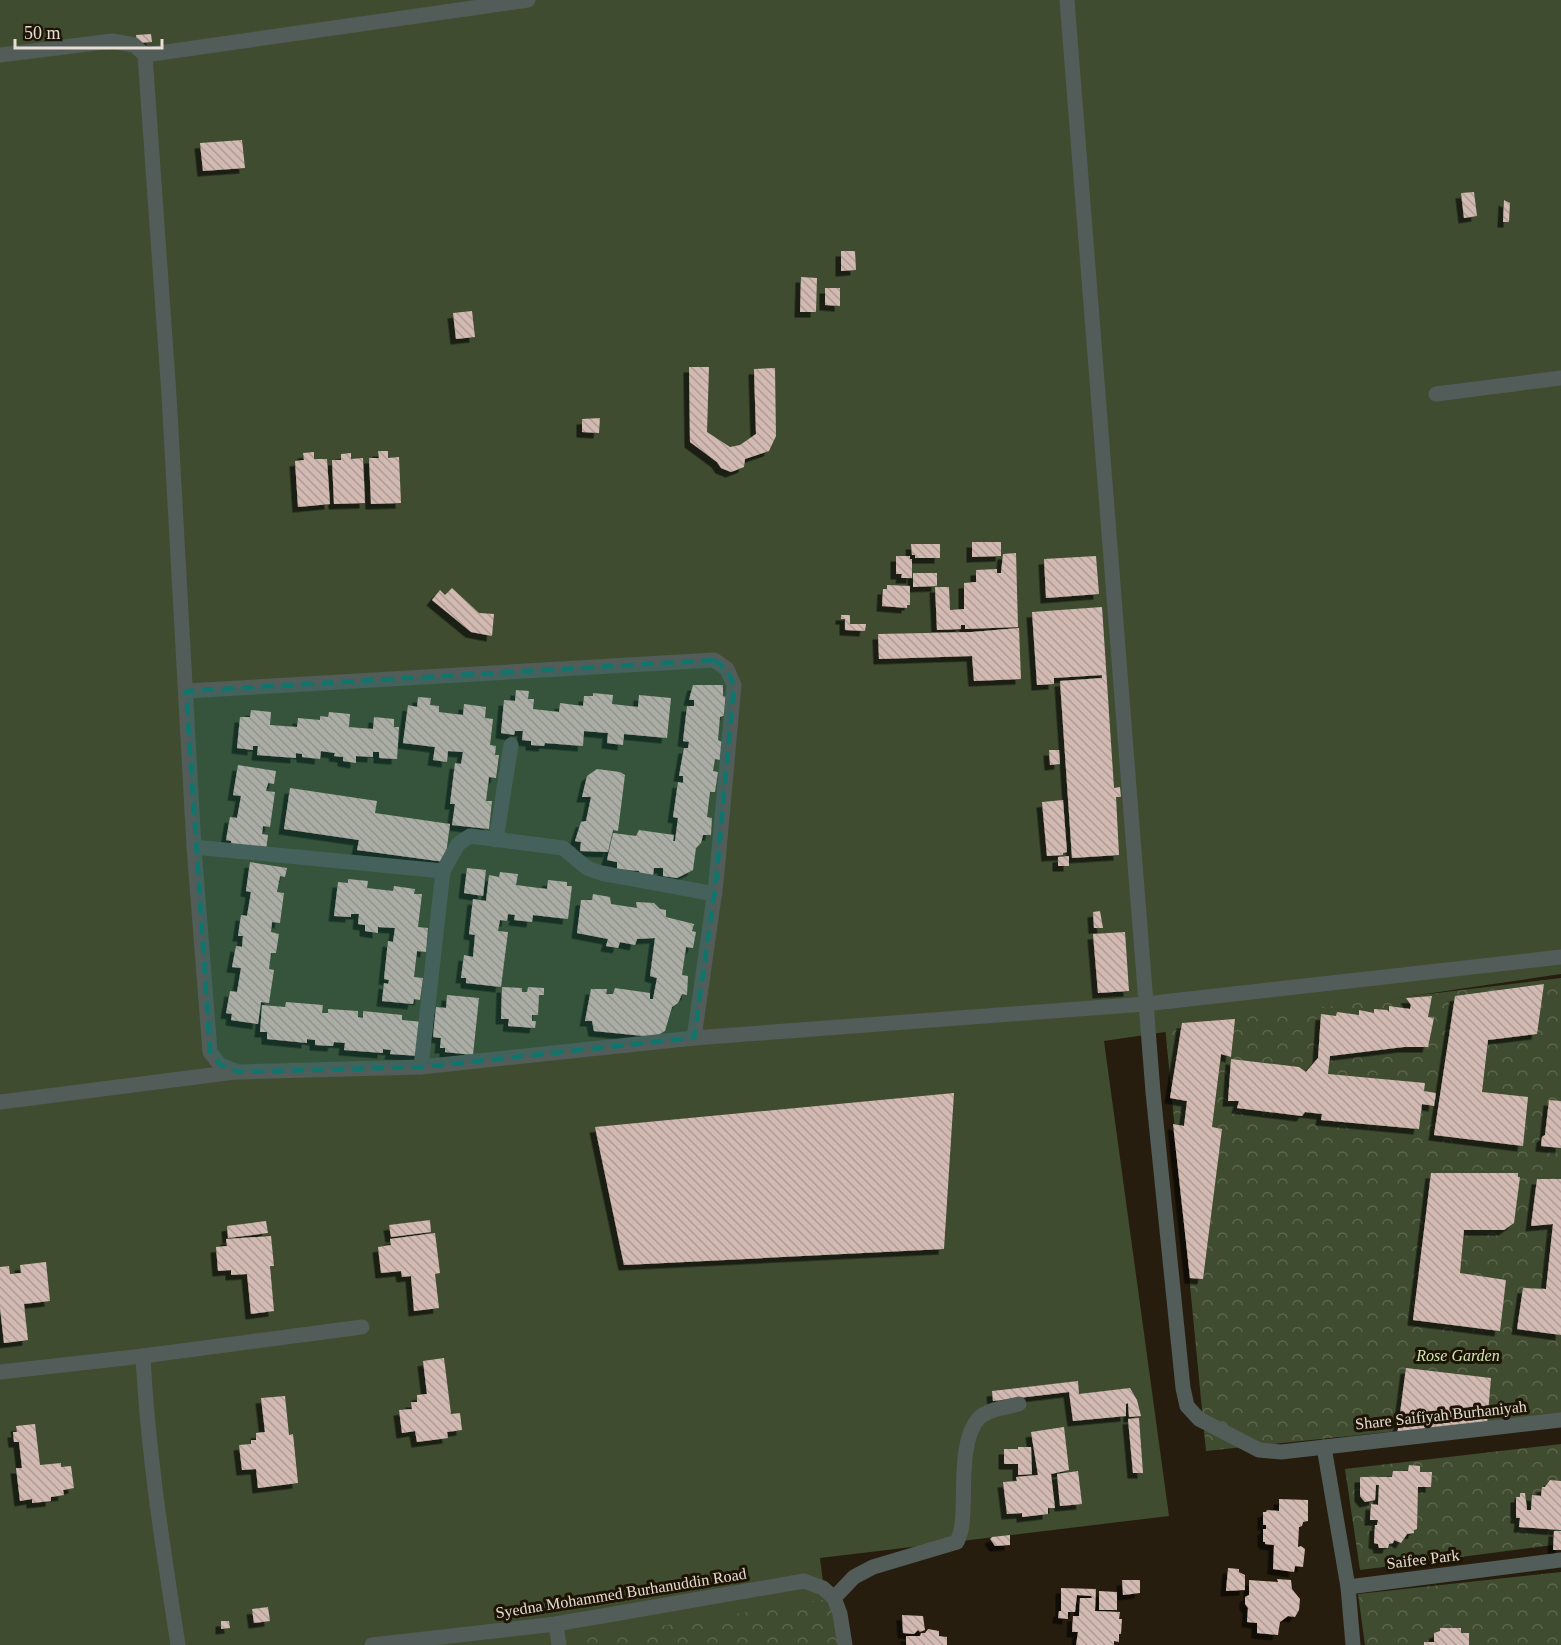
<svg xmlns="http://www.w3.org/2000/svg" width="1561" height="1645" font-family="'Times New Roman',serif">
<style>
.green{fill:#404c30}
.park{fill:url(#park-crowns)}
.building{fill:url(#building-back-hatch);filter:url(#shadow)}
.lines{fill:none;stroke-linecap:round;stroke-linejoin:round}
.minor{stroke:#525c58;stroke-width:15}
.tertiary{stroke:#525c58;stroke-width:15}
.marked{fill:#0f766e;fill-opacity:0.2;stroke:#0f766e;stroke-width:4.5;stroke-dasharray:12 8;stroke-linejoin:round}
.labels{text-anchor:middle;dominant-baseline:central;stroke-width:6;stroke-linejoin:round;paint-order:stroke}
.park-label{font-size:16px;font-style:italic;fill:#cfe8b0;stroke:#1e1405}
.street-label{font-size:16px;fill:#e6ded5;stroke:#1e1405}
</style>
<defs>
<pattern id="park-crowns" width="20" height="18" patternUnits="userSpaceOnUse" patternTransform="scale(1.5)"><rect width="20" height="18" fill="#404c30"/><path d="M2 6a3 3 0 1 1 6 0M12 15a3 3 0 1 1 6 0" fill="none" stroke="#5c654d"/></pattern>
<pattern id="building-back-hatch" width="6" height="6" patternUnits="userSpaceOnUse" patternTransform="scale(1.5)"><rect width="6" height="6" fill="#d2b9b2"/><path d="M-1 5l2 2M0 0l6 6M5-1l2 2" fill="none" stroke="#af9c96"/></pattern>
<filter id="shadow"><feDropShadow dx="-5.5" dy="5.5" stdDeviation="0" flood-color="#0009"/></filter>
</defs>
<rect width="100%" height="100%" fill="#271d0e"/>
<!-- green -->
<polygon class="green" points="0,0 1561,0 1561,974 1104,1041 1169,1516 820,1558 831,1645 0,1645"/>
<!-- park -->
<g class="park">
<polygon points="1561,978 1561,1414 1206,1451 1165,1026"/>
<polygon points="1561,1444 1561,1544 1360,1570 1345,1469"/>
<polygon points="1561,1572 1561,1645 1365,1645 1358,1594"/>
<polygon points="834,1598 840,1645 574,1645 574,1640"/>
</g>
<!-- building -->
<g class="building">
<polygon points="151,34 152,42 137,43 136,35"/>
<polygon points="242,140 245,168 203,171 200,143"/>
<polygon points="1474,192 1477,216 1464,218 1461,193"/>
<polygon points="1504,200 1510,203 1509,222 1503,222"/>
<polygon points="841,251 855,251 856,270 841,271"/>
<polygon points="801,277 817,278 816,312 800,312"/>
<polygon points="825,288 840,288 840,306 825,305"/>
<polygon points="472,311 475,337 456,339 453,313"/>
<polygon points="689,367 709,367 707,432 730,447 740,445 756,434 754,369 775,368 776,436 769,451 745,459 744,467 731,472 721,468 717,462 690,442"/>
<polygon points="600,418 599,433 582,432 582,419"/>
<polygon points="378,451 388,451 388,458 399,457 401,503 371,504 369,458 379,458"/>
<polygon points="314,452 314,459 327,459 330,504 298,507 295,461 304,460 303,453"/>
<polygon points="351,453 351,459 363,458 365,503 334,504 332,460 341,460 341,454"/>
<polygon points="972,542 1001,542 1001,556 972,557"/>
<polygon points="911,544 940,544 940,558 915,558 915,555 912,555"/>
<polygon points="1016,553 1018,627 965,629 965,625 961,625 961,629 937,630 935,587 949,587 950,610 964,609 964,583 976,582 976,570 997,569 997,573 1001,573 1003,554"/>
<polygon points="896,556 910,556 910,559 912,559 912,578 901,578 902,574 896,574"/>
<polygon points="1096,556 1099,594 1046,598 1044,559"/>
<polygon points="913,573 937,573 937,586 913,587"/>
<polygon points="887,585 910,586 910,605 907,605 907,608 882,606 883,589 887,589"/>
<polygon points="452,588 479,613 494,614 492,636 471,632 432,600 440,590 445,595"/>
<polygon points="1102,607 1114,788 1120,787 1121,797 1116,797 1119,855 1072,858 1060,681 1102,678 1102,675 1054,678 1054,684 1037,685 1032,612"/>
<polygon points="841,615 850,615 850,624 866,624 865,631 845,630 845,619 841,619"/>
<polygon points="1019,628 1021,679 974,681 972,656 879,659 878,634 972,632"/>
<polygon points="693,685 723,685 723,696 729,698 726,715 720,717 718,740 722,742 720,760 715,759 713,771 718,772 715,792 710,792 707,817 712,818 711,835 703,835 701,843 696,848 693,870 677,878 663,876 663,868 654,868 653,875 640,874 639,871 617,869 617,862 607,860 613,833 636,836 639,830 674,835 673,841 675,841 678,818 673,817 678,782 683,783 683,776 679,776 684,748 688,748 689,742 683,741 687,706 694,706 694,700 689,700"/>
<polygon points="516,690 529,691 528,699 534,699 533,709 559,712 560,703 583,706 584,696 593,696 593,693 613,695 612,704 638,707 639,695 671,698 667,738 624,734 623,745 607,743 608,733 584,731 583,746 545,743 544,746 531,745 531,741 522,740 523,731 515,731 514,735 501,733 504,700 515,701"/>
<polygon points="418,697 431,698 430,705 439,706 439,712 463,715 464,704 486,707 485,718 493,719 490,745 496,746 495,755 499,755 496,778 489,777 486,801 492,801 489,829 452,825 455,804 450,804 455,763 461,764 463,752 448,751 447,762 433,760 435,747 403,743 408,705 417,707"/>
<polygon points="251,710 271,712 270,725 297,727 298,718 320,720 320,716 328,717 329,712 350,714 349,727 373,729 374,717 394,719 394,727 399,727 397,759 379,758 379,752 373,752 373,757 356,756 356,763 343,761 343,757 334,756 335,753 321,751 320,759 302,757 302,754 296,753 296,758 257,755 258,746 253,746 253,750 237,748 240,717 250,717"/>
<polygon points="1049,750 1059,750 1060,764 1050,765"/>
<polygon points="238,765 276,771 274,784 268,783 266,791 275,792 270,827 263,826 262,834 268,835 266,851 231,846 231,841 226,840 230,817 237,818 241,796 233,795"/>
<polygon points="597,769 620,772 625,775 618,831 613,830 608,852 580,851 581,842 575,841 581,822 586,821 591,797 582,797 587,776"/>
<polygon points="290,788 377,801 375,813 450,824 445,862 357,850 359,840 284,829"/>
<polygon points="1063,800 1067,852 1063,853 1063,855 1047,856 1042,802"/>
<polygon points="1069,856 1069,866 1058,866 1058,857"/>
<polygon points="250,862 287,868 285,877 280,876 277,892 284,893 280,923 272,922 271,932 279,934 276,953 271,953 269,969 274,970 269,1003 261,1002 258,1024 231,1020 232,1014 226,1013 230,991 237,992 241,968 232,967 236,946 242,947 243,936 238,936 241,915 247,916 251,892 246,891"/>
<polygon points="467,868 486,870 483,896 464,893"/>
<polygon points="500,872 518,874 516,885 547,889 548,880 567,882 567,886 572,886 568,919 533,915 532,922 514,920 515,915 508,914 507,921 500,920 498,931 508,932 501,987 466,983 466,978 461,978 464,955 473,957 475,935 469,934 473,899 486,901 489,875 499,877"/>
<polygon points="348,879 368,881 367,888 393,891 394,886 415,889 414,894 422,894 418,927 428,928 426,952 417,951 414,977 423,978 420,1000 414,999 413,1004 382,1001 384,983 388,984 389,980 384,979 388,941 393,942 395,928 378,927 378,933 365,931 365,925 358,924 359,914 351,914 351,917 334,916 338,882 348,883"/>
<polygon points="593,894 610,897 611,904 637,908 636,902 654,903 660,909 666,910 666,917 694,924 692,931 696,932 693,948 686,947 682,975 688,976 687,995 682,994 678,1003 672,1007 665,1031 654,1037 594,1031 592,1021 585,1021 591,989 607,989 606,994 613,994 615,988 650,993 650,999 653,999 657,978 650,976 655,938 637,939 635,945 620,942 618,948 606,946 608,939 577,933 581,900 592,900"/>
<polygon points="1100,911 1103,928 1094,928 1093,912"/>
<polygon points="1125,932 1129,991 1098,993 1093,934"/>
<polygon points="1544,984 1537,1034 1488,1040 1482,1092 1528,1097 1523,1146 1434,1135 1455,996"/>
<polygon points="502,987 522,988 522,992 527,992 528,987 544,988 544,995 539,995 538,1015 532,1015 532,1021 536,1021 535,1028 508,1026 509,1019 501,1019"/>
<polygon points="447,995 479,998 473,1055 445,1052 445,1048 440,1048 441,1038 433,1037 436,1007 446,1008"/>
<polygon points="1432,996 1428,1017 1434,1018 1428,1047 1404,1047 1330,1056 1328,1074 1425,1083 1424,1091 1436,1093 1434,1106 1422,1104 1419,1129 1321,1120 1322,1114 1305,1112 1302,1116 1237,1108 1239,1101 1228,1101 1231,1059 1299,1067 1306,1072 1318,1058 1321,1014 1336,1016 1337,1012 1359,1015 1359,1010 1374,1013 1374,1009 1387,1010 1389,1012 1389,1006 1410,1009 1411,1005 1406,998"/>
<polygon points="286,1002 323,1005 322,1013 328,1013 328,1009 358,1011 358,1017 363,1018 363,1011 402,1015 402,1020 423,1022 420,1056 390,1054 391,1050 383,1049 383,1053 344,1050 345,1043 334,1042 333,1046 315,1045 315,1040 307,1039 307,1043 267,1039 267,1032 260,1032 262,1005 285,1007"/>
<polygon points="1235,1019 1231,1057 1221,1054 1212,1127 1222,1129 1203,1279 1190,1278 1173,1124 1184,1126 1187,1101 1170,1098 1182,1023"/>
<polygon points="954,1093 944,1249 624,1265 595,1127"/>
<polygon points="1549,1100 1561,1101 1561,1148 1541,1146 1542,1137 1545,1135"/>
<polygon points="1431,1173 1518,1173 1518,1177 1520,1177 1514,1223 1504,1230 1464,1230 1460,1273 1506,1280 1500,1331 1413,1320"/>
<polygon points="1537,1179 1561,1179 1561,1335 1517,1329 1523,1288 1546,1289 1553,1224 1531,1226"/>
<polygon points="430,1220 431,1232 391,1237 389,1225"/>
<polygon points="266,1221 268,1233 228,1238 227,1226"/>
<polygon points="435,1233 440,1273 435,1274 439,1308 414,1311 411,1276 402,1277 401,1271 381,1273 378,1247 391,1245 390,1239"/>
<polygon points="271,1236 274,1266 270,1266 274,1311 251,1314 247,1274 231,1275 231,1270 218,1271 216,1247 227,1246 226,1239"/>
<polygon points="46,1262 50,1301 24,1304 28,1340 4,1343 0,1308 0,1267 9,1266 10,1274 21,1273 20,1265"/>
<polygon points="444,1358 451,1414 460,1413 462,1430 447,1432 448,1438 417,1442 415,1431 402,1433 399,1410 412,1409 411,1402 417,1402 417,1395 427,1394 423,1361"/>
<polygon points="1406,1368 1491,1378 1487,1425 1397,1436"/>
<polygon points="1078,1381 1079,1394 1130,1388 1137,1400 1141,1416 1129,1417 1128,1403 1126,1404 1126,1416 1073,1421 1069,1392 993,1401 992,1391"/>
<polygon points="285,1396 289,1435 293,1434 298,1483 258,1488 256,1469 242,1470 239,1445 251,1444 251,1440 256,1440 256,1433 265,1432 261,1398"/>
<polygon points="1139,1418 1143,1473 1133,1473 1128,1419"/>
<polygon points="35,1424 40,1465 61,1463 61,1467 71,1466 74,1488 63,1490 64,1495 51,1497 51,1501 32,1503 32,1499 20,1501 16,1468 22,1468 19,1442 14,1442 13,1432 17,1432 16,1426"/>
<polygon points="1064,1427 1069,1470 1051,1474 1055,1508 1048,1508 1048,1514 1022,1517 1022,1513 1007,1514 1003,1482 1017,1481 1016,1477 1038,1475 1031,1432"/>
<polygon points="1018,1447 1031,1447 1032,1474 1018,1475 1018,1464 1004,1464 1004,1449 1018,1449"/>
<polygon points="1409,1465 1420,1466 1420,1472 1432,1472 1431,1487 1418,1487 1417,1529 1414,1530 1414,1533 1407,1534 1401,1543 1394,1540 1393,1543 1389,1544 1388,1548 1379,1548 1378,1544 1374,1543 1375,1525 1377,1525 1378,1520 1370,1520 1371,1504 1378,1505 1379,1485 1376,1485 1375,1500 1365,1502 1360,1496 1360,1477 1392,1477 1393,1471 1408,1471"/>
<polygon points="1078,1471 1082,1504 1060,1506 1057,1474"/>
<polygon points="1550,1480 1561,1481 1561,1530 1519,1527 1520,1518 1516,1518 1516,1497 1520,1497 1520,1493 1525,1493 1527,1510 1531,1510 1532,1495 1541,1496 1542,1487 1545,1487"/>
<polygon points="1279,1499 1308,1500 1308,1521 1303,1522 1302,1526 1299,1527 1298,1547 1301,1546 1305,1549 1303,1567 1295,1566 1294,1572 1273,1569 1274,1545 1265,1544 1265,1542 1263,1542 1263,1529 1266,1529 1266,1525 1263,1525 1263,1512 1266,1512 1267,1510 1279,1511"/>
<polygon points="1554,1531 1561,1531 1561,1550 1553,1550"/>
<polygon points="1010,1535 1010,1545 995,1546 990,1539 992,1537"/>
<polygon points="1228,1568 1239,1569 1239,1572 1245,1575 1245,1590 1226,1591"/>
<polygon points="1277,1579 1291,1580 1292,1589 1300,1599 1299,1610 1295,1617 1288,1616 1280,1622 1278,1635 1257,1633 1257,1623 1247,1622 1248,1608 1245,1604 1245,1597 1249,1595 1249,1580 1278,1582"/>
<polygon points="1122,1580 1140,1580 1140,1593 1123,1595"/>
<polygon points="1061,1588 1096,1589 1095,1611 1120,1612 1119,1619 1122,1619 1121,1634 1119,1634 1119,1642 1114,1641 1114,1645 1076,1645 1078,1632 1072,1632 1073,1616 1079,1616 1080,1598 1092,1598 1091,1596 1077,1595 1075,1612 1068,1612 1068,1619 1058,1618 1059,1611 1061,1611"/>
<polygon points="1099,1591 1117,1592 1117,1610 1099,1610"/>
<polygon points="268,1607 270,1621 254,1623 252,1609"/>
<polygon points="902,1615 923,1616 925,1630 920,1632 918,1630 914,1634 903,1633"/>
<polygon points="221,1621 229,1621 230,1628 221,1629"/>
<polygon points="1440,1628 1461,1628 1461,1633 1469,1633 1469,1645 1424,1645 1424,1642 1434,1642 1434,1633 1440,1631"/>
<polygon points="928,1629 939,1631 939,1636 947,1637 947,1645 906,1645 906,1636 920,1636 921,1633 925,1633"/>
</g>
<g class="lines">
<!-- minor -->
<g class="minor">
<polyline points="1067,0 1153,1092 1183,1388 1187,1406 1199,1419 1259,1450 1281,1452 1561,1420"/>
<polyline points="0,55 112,41 134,45 145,55 169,395 194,847 210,1052 220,1065 238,1072 421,1067 694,1038 1145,1004 1561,957"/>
<polyline points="145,55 528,0"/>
<polyline points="1436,394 1561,378"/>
<polyline points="186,691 714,660 727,669 734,685 716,883 694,1038"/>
<polyline points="496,840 511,745"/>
<polyline points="194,847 443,871"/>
<polyline points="421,1067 443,871 458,844 470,836 563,848 587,868 601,873 715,894"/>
<polyline points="0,1102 235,1072"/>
<polyline points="0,1372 143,1356"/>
<polyline points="1324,1447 1348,1587"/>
<polyline points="556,1624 559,1645"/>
<path d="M178,1645C163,1549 148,1454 143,1356L362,1327"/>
<path d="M372,1645L556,1624L804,1581L823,1588L834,1598L854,1577L873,1567L957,1542C959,1537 962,1530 962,1524C966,1495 958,1441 979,1418C988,1409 1007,1407 1019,1404"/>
<polyline points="1353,1645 1348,1587 1561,1560"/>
</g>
<!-- tertiary -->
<polyline class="tertiary" points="834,1598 840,1614 845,1645"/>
</g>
<!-- marked area -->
<path class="marked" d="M714,660L727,669L734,685L716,883L694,1038L421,1067L238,1072L220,1065L210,1052L186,691Z"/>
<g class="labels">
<!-- park labels -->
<g class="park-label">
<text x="1458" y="1355">Rose Garden</text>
</g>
<!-- street labels -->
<g class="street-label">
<text transform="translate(1441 1415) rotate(-6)">Share Saifiyah Burhaniyah</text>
<text transform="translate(1423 1559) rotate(-7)">Saifee Park</text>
<text transform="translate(621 1593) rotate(-9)">Syedna Mohammed Burhanuddin Road</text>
</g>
</g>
<!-- scale -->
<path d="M15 39v9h147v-9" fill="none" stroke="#e6ded5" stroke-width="3"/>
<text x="24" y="39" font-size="18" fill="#e6ded5" stroke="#1e1405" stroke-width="4.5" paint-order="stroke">50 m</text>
</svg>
